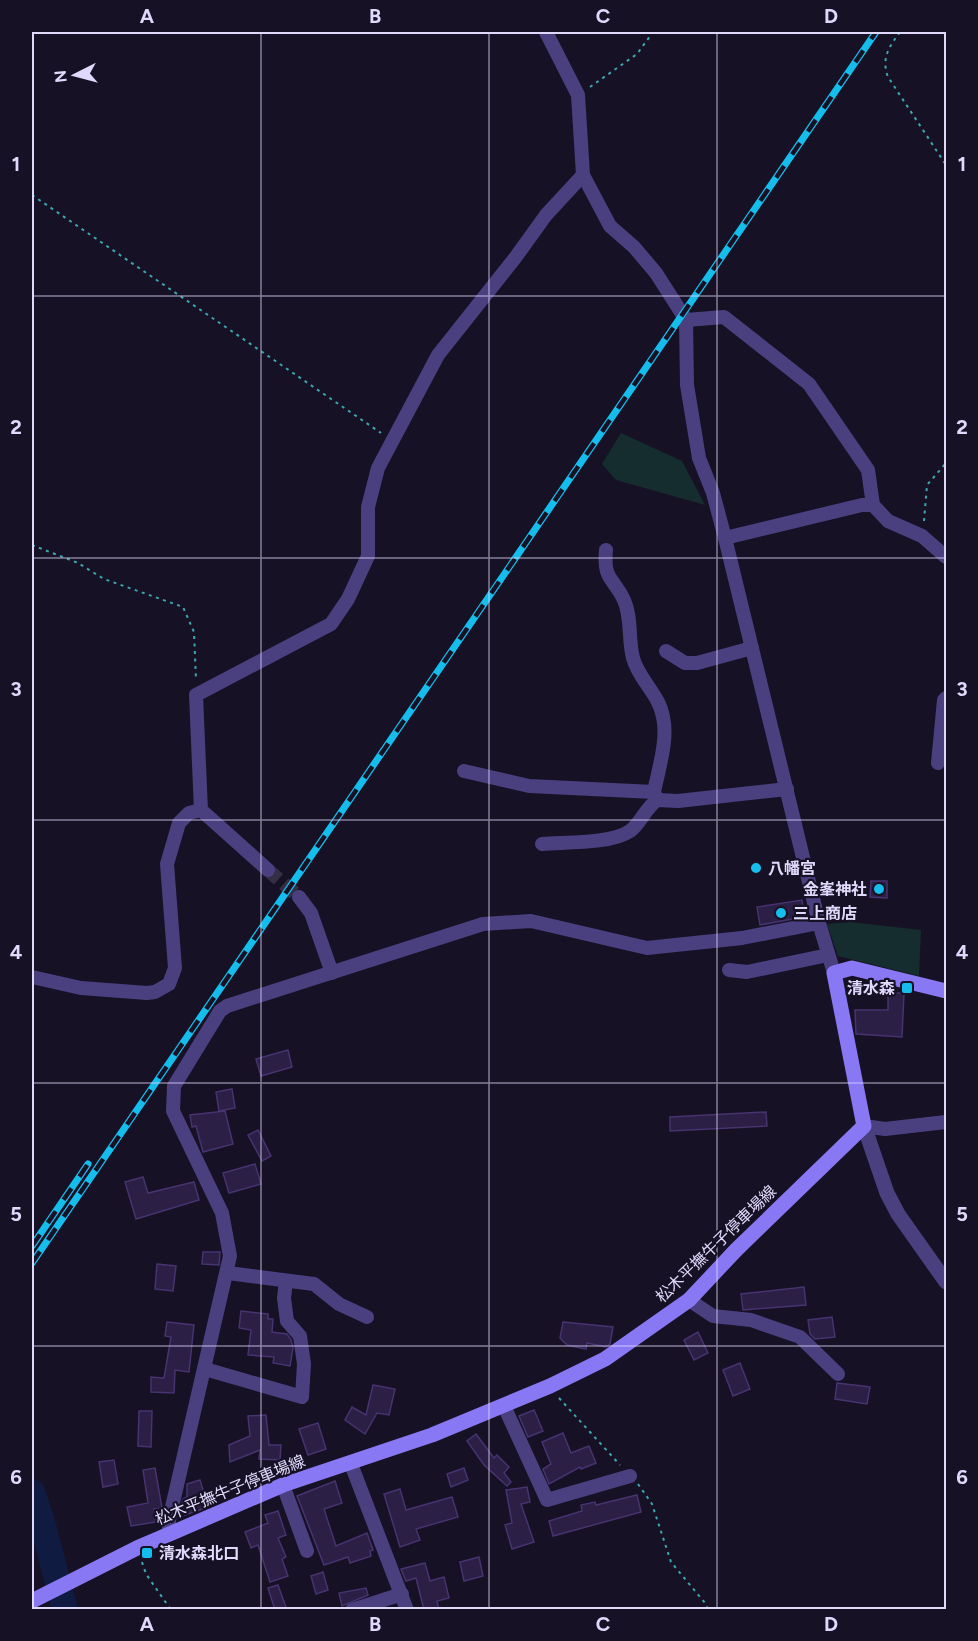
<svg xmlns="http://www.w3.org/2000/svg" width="978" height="1641" font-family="Figtree,'Noto Sans JP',sans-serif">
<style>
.green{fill:#152d2f}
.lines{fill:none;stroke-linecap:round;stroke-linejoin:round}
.river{stroke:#0f1b41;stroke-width:26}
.building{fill:#2b1f45;stroke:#46336f;stroke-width:1.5}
.minor-tunnel{stroke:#352f45;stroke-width:14;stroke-dasharray:14 7;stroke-linecap:butt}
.path{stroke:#3aa8af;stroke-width:2;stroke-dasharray:3 4.5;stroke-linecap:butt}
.minor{stroke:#4a4080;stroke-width:14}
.tertiary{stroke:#4a4080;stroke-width:15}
.secondary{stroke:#8978f4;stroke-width:15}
.rail-casing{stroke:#15bdec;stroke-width:7}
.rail{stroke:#171125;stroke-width:4.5;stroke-dasharray:14;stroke-linecap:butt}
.grid{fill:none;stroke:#e1d9fc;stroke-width:1.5;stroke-opacity:0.55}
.poi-dot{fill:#15bdec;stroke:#171125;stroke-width:2}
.labels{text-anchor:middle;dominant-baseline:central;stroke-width:4.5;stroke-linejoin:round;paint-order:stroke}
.poi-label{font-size:16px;font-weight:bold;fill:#e1d9fc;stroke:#171125;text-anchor:start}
.street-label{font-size:16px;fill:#e1d9fc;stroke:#171125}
.neatline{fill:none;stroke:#e1d9fc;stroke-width:2}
.grid-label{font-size:20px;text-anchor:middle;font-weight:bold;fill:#e1d9fc}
</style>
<rect width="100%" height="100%" fill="#171125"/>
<!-- green -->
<g class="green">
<polygon points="621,433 682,461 705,505 616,480 602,464"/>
<polygon points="850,922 921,930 919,976 838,956 827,924"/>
</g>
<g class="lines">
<!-- river -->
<polyline class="river" points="32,1492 41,1518 65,1610"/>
</g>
<!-- building -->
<g class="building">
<polygon points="871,881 887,881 887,898 870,897"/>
<polygon points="802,900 804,917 760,925 757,907"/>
<polygon points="888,993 904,993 902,1037 856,1034 855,1010 888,1010"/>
<polygon points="288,1050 292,1067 261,1076 256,1059"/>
<polygon points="232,1089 235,1108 219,1111 216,1092"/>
<polygon points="225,1111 233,1144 203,1152 196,1126 192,1127 190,1115"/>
<polygon points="766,1112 767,1126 670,1131 670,1117"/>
<polygon points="258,1130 271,1156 262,1161 248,1135"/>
<polygon points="255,1164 261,1184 229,1193 223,1173"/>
<polygon points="143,1177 148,1193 194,1182 199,1200 136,1219 125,1182"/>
<polygon points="203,1252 220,1252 219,1265 202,1264"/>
<polygon points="157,1264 176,1266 173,1291 155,1289"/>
<polygon points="804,1287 806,1305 743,1310 741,1294"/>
<polygon points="241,1311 268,1314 268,1319 273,1319 272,1332 287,1334 291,1340 293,1348 290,1366 273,1363 274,1357 248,1355 251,1330 239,1328"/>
<polygon points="832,1317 835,1337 815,1339 810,1334 808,1320"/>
<polygon points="167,1322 194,1325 189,1372 175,1370 174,1393 151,1392 151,1377 164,1378 171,1337 165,1336"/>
<polygon points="563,1322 613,1327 610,1344 606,1347 587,1343 586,1349 567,1345 560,1338"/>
<polygon points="698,1332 708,1353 694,1360 684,1340"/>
<polygon points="740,1363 750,1389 733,1396 723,1370"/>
<polygon points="837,1383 870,1387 867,1404 835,1399"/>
<polygon points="373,1385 395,1389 389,1415 377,1413 365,1434 345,1420 352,1407 366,1415"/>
<polygon points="534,1410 543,1431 528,1437 519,1416"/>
<polygon points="139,1411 152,1411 151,1447 138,1446"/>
<polygon points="266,1415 269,1445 281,1445 280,1460 259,1459 260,1450 230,1462 229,1445 250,1436 248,1416"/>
<polygon points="318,1423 326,1449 308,1455 299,1429"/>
<polygon points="563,1433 571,1453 589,1446 596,1463 581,1469 580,1467 549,1484 543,1469 551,1464 542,1442"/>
<polygon points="476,1434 494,1458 497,1455 509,1467 504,1473 511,1482 507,1486 484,1465 467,1441"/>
<polygon points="114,1460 118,1484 103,1487 99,1462"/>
<polygon points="155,1468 162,1508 154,1509 156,1522 131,1526 127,1507 148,1503 143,1470"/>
<polygon points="464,1468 468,1480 451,1487 447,1474"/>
<polygon points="200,1480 208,1507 185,1515 182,1504 183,1499 187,1497 187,1484"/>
<polygon points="335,1481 342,1503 324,1509 336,1546 367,1533 373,1550 370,1551 371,1556 350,1563 348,1557 324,1565 297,1496"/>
<polygon points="527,1487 530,1502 521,1504 534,1542 512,1549 505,1525 512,1523 506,1490"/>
<polygon points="400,1489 406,1510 452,1497 458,1517 416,1529 420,1540 400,1547 384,1494"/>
<polygon points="637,1495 641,1512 553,1536 549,1521 582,1511 581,1505 595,1502 596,1505"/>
<polygon points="278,1511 286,1535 278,1538 286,1557 282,1559 288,1576 270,1582 258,1545 251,1548 245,1532 268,1523 265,1515"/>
<polygon points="479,1557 483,1576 464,1581 460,1562"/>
<polygon points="425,1563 430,1581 444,1577 449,1598 437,1601 439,1610 424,1610 416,1578 406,1581 401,1569"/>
<polygon points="323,1572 328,1590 316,1594 311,1576"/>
<polygon points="278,1585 287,1610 275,1610 268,1588"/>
<polygon points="366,1588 368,1595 342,1606 339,1593"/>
</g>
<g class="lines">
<!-- minor-tunnel -->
<polyline class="minor-tunnel" points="268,870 299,897"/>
<!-- path -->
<g class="path">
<path d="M900,32C889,47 881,58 888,77L946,165"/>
<polyline points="590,87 637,54 653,32"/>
<polyline points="32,195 381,433"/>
<polyline points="924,521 927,485 946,463"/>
<polyline points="32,545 78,563 104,579 183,607 194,632 196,680"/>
<polyline points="559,1398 620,1465"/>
<polyline points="638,1484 652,1504 671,1562 705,1603 708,1610"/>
<polyline points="142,1562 146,1574 171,1610"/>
</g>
<!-- minor -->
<g class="minor">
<polyline points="546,32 578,95 583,175 610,226 634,247 656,273 686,320 687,385 699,458 713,493 725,538 819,923 834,973"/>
<polyline points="686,320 724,317 809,384 868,470 873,505 888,521 922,536 946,557"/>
<polyline points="725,538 862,505 873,505"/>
<path d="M606,550C603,580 613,577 624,600C632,618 628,639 633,658C637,674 651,688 658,702C672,730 660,762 654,792L657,800L678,801L787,789"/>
<polyline points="666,651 685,663 697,663 752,648"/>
<polyline points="938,763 944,700 946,698"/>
<polyline points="464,771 529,786 654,792"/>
<path d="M542,844C566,842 611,844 630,831C641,823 644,810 657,800"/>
<polyline points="268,870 201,810 196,695 331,624 348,599 368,556 368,507 378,468 438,355 515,258 546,215 583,175"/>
<polyline points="299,897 311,913 332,973"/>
<polyline points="729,970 747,972 828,955"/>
<polyline points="32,977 81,988 147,993 155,992 169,984 175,968 167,864 179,823 189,813 201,810"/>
<polyline points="864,1126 885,1129 946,1122"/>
<polyline points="228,1273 314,1284 339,1304 367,1317"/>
<polyline points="689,1300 713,1316 751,1320 800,1337 838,1374"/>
<polyline points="205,1369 302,1397 304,1364 300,1336 287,1321 284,1298 286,1281"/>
<polyline points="504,1406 547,1500 630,1476"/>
<polyline points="351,1464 407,1610"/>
<polyline points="283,1485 307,1551"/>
<polyline points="169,1534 169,1520 230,1256 222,1213 173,1111 174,1086 220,1011 227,1006 483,924 531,921 647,948 742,938 819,923"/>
<polyline points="352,1610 402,1594"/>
</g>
<!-- tertiary -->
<polyline class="tertiary" points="864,1126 887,1193 898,1214 946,1282"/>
<!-- secondary -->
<polyline class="secondary" points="32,1601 137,1548 283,1485 432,1435 550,1386 605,1359 689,1300 736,1250 864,1126 834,973 852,968 946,991"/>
<!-- rail casing -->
<g class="rail-casing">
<g id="rail">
<polyline points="32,1246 88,1164"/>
<polyline points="32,1263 876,32"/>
</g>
</g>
<!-- rail -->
<use href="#rail" class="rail"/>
</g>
<!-- grid -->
<path class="grid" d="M261,32V1610M489,32V1610M717,32V1610M32,296H946M32,558H946M32,820H946M32,1083H946M32,1346H946"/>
<!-- markers -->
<g class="poi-dot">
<circle cx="756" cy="868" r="6"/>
<circle cx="879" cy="889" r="6"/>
<circle cx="781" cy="913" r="6"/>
<rect x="901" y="982" width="12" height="12" rx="3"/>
<rect x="141" y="1547" width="12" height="12" rx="3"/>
</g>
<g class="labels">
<!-- poi labels -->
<g class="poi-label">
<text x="768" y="868">八幡宮</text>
<text x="867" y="889" text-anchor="end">金峯神社</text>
<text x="793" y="913">三上商店</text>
<text x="895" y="988" text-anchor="end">清水森</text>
<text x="159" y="1553">清水森北口</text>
</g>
<!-- street labels -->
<g class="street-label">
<text transform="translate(716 1244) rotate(-44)">松木平撫牛子停車場線</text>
<text transform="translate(230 1490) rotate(-22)">松木平撫牛子停車場線</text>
</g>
</g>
<!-- border -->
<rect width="978" height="1641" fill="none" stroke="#171125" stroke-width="66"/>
<!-- north arrow -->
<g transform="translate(75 75) rotate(264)" stroke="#171125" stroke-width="4.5" paint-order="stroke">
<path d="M0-4.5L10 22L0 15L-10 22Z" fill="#e1d9fc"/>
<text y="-9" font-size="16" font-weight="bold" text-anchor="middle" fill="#e1d9fc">N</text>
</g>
<rect x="33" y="33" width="912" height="1575" class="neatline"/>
<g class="grid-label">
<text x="147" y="23">A</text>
<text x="375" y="23">B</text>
<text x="603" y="23">C</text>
<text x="831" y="23">D</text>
<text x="16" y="171">1</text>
<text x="962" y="171">1</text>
<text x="16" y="434">2</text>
<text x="962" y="434">2</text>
<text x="16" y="696">3</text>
<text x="962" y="696">3</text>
<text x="16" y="959">4</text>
<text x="962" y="959">4</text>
<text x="16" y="1221">5</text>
<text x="962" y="1221">5</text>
<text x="16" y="1484">6</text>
<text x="962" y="1484">6</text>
<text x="147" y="1631">A</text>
<text x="375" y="1631">B</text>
<text x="603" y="1631">C</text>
<text x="831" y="1631">D</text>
</g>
</svg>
